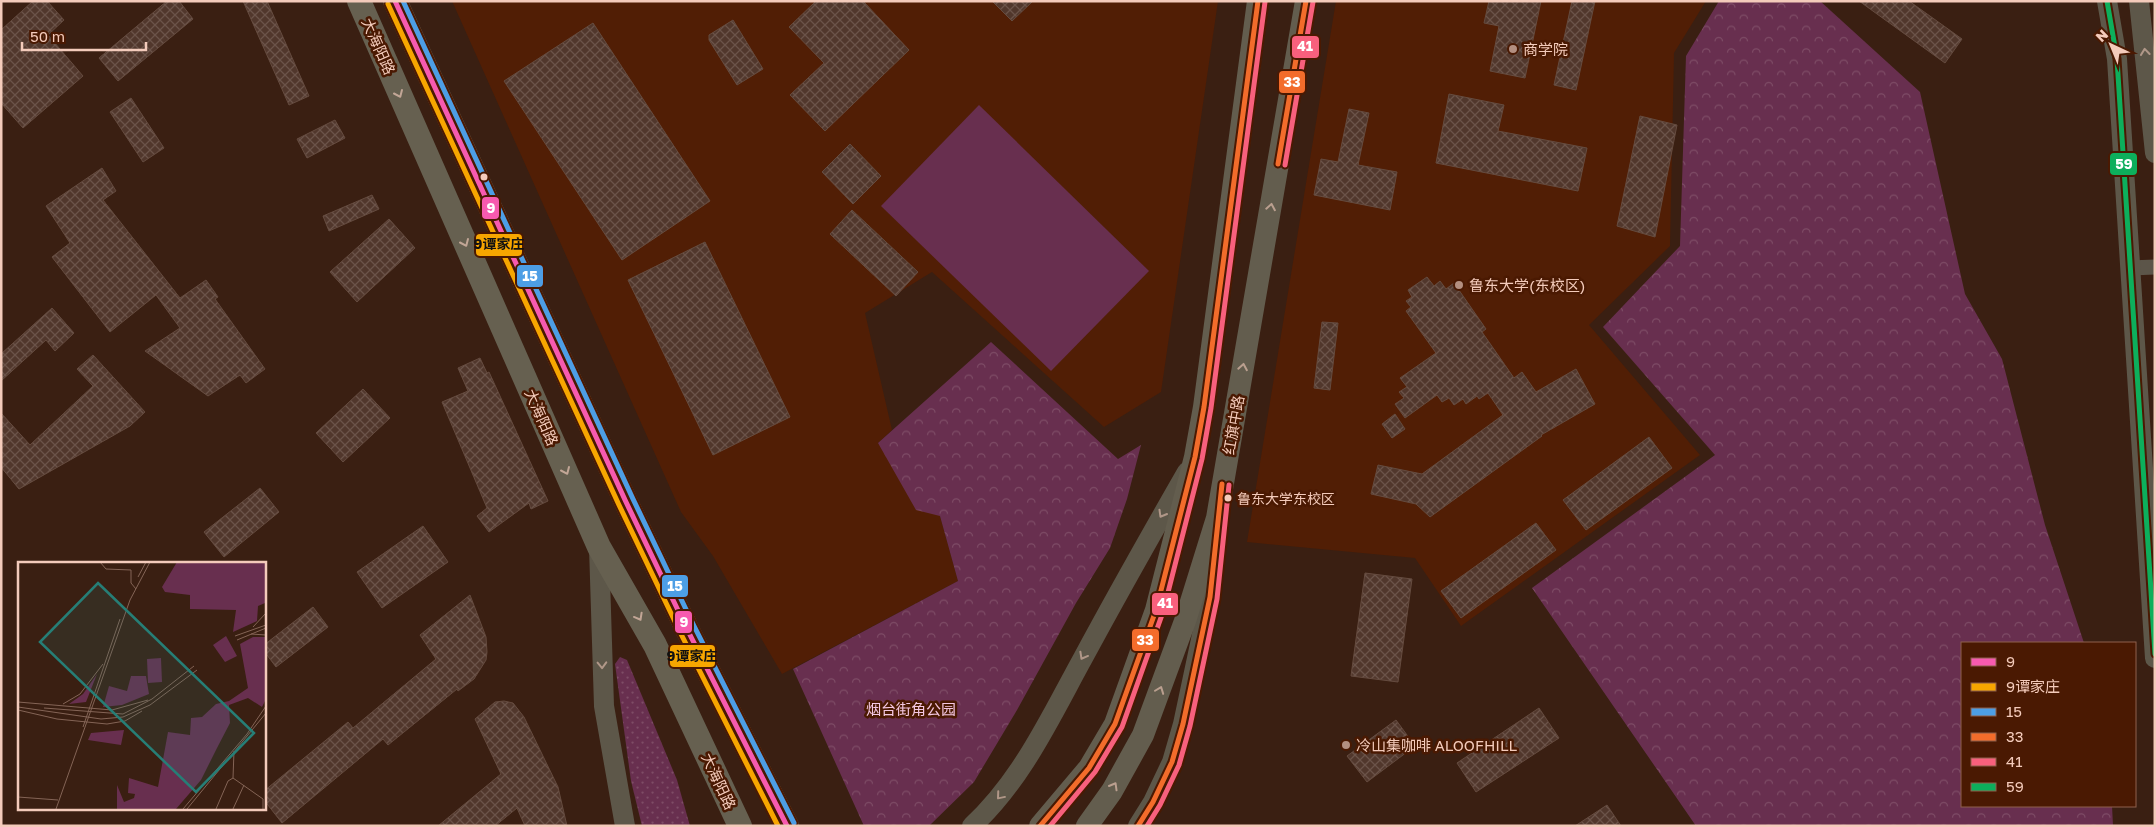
<svg xmlns="http://www.w3.org/2000/svg" width="2156" height="827" font-family="'Golos Text','Noto Sans SC',sans-serif">
<style>
.built{fill:#511e05}
.grass{fill:url(#grass-dots)}
.forest{fill:url(#forest-crowns)}
.garden{fill:#682f4f}
.building{fill:url(#building-cross-hatch);stroke:#654b3f}
.lines{fill:none;stroke-linecap:round;stroke-linejoin:round}
.minor{stroke:#5c5549;stroke-width:15}
.secondary{stroke:#5d5749;stroke-width:20}
.primary{stroke:#635d4e;stroke-width:22}
.trunk{stroke:#666050;stroke-width:24}
.bus-1-casing{stroke:#4a1902;stroke-width:9}
.bus-2-casing{stroke:#4a1902;stroke-width:9}
.bus-3-casing{stroke:#4a1902;stroke-width:9}
.bus-4-casing{stroke:#4a1902;stroke-width:9}
.bus-5-casing{stroke:#4a1902;stroke-width:9}
.bus-6-casing{stroke:#4a1902;stroke-width:9}
.bus-1{stroke:#f75aaf;stroke-width:5}
.bus-2{stroke:#f7a600;stroke-width:5}
.bus-3{stroke:#4d9ee5;stroke-width:5}
.bus-4{stroke:#f36c2b;stroke-width:5}
.bus-5{stroke:#f8607d;stroke-width:5}
.bus-6{stroke:#0daf5c;stroke-width:5}
.oneway{stroke:#b09788}
.oneway2{stroke:#c2a696}
.oneway3{stroke:#ba9f8f}
.poi-dot{fill:#b38f80;stroke:#4a1902;stroke-width:2}
.bus-dot{fill:#f4cbbb;stroke:#4a1902;stroke-width:2}
.labels{text-anchor:middle;dominant-baseline:central;stroke-width:5;stroke-linejoin:round;paint-order:stroke}
.bus-label{font-size:14px;fill:#f4cbbb;stroke:#4a1902;text-anchor:start}
.street-label{font-size:15px;fill:#f4cbbb;stroke:#4a1902}
.poi-label{font-size:15px;fill:#f4cbbb;stroke:#4a1902;text-anchor:start}
.park-label{font-size:15px;fill:#f4c7e2;stroke:#4a1902}
.inset-road{fill:none;stroke:#846456;stroke-width:1}
.view{fill:#267e76;fill-opacity:0.15;stroke:#267e76;stroke-width:2.5}
.inset-edge{fill:none;stroke:#f4cbbb;stroke-width:2.5}
.line-badge{stroke:#4a1902;stroke-width:2}
.badge-label{font-size:14px;text-anchor:middle;font-weight:bold;fill:#fff}
.pale-badge-label{font-size:14px;text-anchor:middle;font-weight:bold;fill:#111}
</style>
<defs>
<pattern id="grass-dots" width="8" height="8" patternUnits="userSpaceOnUse" patternTransform="scale(1.25)"><rect width="8" height="8" fill="#682f4f"/><path d="M2 2h.1M6 6h.1" fill="none" stroke="#7e4c66" stroke-width="1.8" stroke-linecap="round"/></pattern>
<pattern id="forest-crowns" width="20" height="18" patternUnits="userSpaceOnUse" patternTransform="scale(1.25)"><rect width="20" height="18" fill="#682f4f"/><path d="M2 6a3 3 0 1 1 6 0M12 15a3 3 0 1 1 6 0" fill="none" stroke="#7e4c66"/></pattern>
<pattern id="building-cross-hatch" width="8" height="8" patternUnits="userSpaceOnUse" patternTransform="scale(1.25)"><rect width="8" height="8" fill="#51372c"/><path d="M0 0l8 8M0 8l8-8" fill="none" stroke="#6b5349"/></pattern>
</defs>
<rect width="100%" height="100%" fill="#3a1f12"/>
<!-- built -->
<g class="built">
<polygon points="452,1 1218,1 1161,392 1104,427 932,272 865,313 892,430 878,443 940,516 958,581 782,674 713,556 681,512"/>
<polygon points="1336,1 1706,1 1674,53 1670,246 1589,325 1700,455 1461,626 1415,558 1247,542"/>
</g>
<!-- grass -->
<polygon class="grass" points="620,657 627,660 677,780 690,826 642,826 631,781 615,664"/>
<!-- forest -->
<g class="forest">
<polygon points="1719,1 1820,1 1920,92 1965,294 2002,359 2045,525 2084,643 1962,643 1962,806 2112,806 2113,826 1696,826 1532,588 1715,455 1603,327 1680,246 1686,56"/>
<polygon points="991,342 1118,459 1141,445 1127,499 1110,548 1076,603 1017,710 974,782 929,826 864,826 793,669 958,581 940,516 916,510 878,443"/>
</g>
<!-- garden -->
<polygon class="garden" points="979,105 1149,271 1051,371 881,206"/>
<!-- building -->
<g class="building">
<polygon points="33,1 47,1 64,20 48,35 83,76 23,128 1,103 1,30"/>
<polygon points="167,1 179,1 193,19 118,81 99,58"/>
<polygon points="243,1 267,1 309,96 289,105"/>
<polygon points="816,1 863,1 909,50 825,131 790,95 824,63 789,27"/>
<polygon points="992,1 1033,1 1012,21"/>
<polygon points="1489,1 1541,1 1525,78 1490,71 1499,26 1484,23"/>
<polygon points="1572,1 1595,1 1576,90 1554,85"/>
<polygon points="1859,1 1909,1 1962,39 1945,63"/>
<polygon points="733,20 763,69 737,85 709,40 709,35"/>
<polygon points="593,23 710,201 622,260 504,81"/>
<polygon points="1449,94 1504,105 1498,131 1587,148 1578,191 1436,163"/>
<polygon points="131,98 164,148 143,162 110,112"/>
<polygon points="1349,109 1369,113 1358,165 1397,172 1390,210 1314,195 1321,159 1338,162"/>
<polygon points="1640,116 1677,125 1655,237 1617,226"/>
<polygon points="335,120 345,138 307,158 297,139"/>
<polygon points="850,144 881,176 853,204 822,172"/>
<polygon points="102,168 116,191 103,200 180,298 206,280 218,297 215,299 265,369 246,383 240,375 208,396 145,351 180,328 156,295 110,332 52,257 70,243 46,206"/>
<polygon points="372,195 379,209 329,231 323,216"/>
<polygon points="852,210 918,272 896,296 830,234"/>
<polygon points="389,219 415,248 357,302 330,272"/>
<polygon points="705,242 790,417 713,455 628,280"/>
<polygon points="1427,277 1434,286 1440,281 1446,289 1454,283 1486,329 1482,332 1514,378 1522,372 1536,392 1576,369 1595,404 1541,435 1542,436 1430,517 1416,504 1371,494 1378,465 1422,474 1503,415 1488,393 1479,399 1477,396 1466,404 1463,399 1454,405 1449,398 1442,402 1437,395 1405,418 1395,404 1404,398 1399,392 1407,387 1400,378 1436,353 1406,311 1411,307 1406,301 1412,297 1408,290"/>
<polygon points="52,308 74,333 55,351 46,340 1,381 1,354"/>
<polygon points="1322,322 1338,323 1330,390 1314,388"/>
<polygon points="93,355 145,412 130,426 19,489 1,467 1,413 30,445 93,386 77,369"/>
<polygon points="480,358 487,373 489,372 548,501 531,509 529,503 489,532 477,516 487,508 442,402 468,391 458,368"/>
<polygon points="363,389 390,418 343,462 316,433"/>
<polygon points="1395,414 1405,429 1392,438 1382,424"/>
<polygon points="1649,437 1672,468 1586,530 1563,500"/>
<polygon points="260,488 279,512 224,557 204,532"/>
<polygon points="1536,523 1556,550 1461,618 1441,591"/>
<polygon points="423,526 448,562 382,608 357,572"/>
<polygon points="1365,573 1412,579 1398,682 1351,676"/>
<polygon points="470,595 486,637 487,652 486,660 474,679 458,691 457,689 388,745 383,739 282,823 264,800 264,791 348,722 353,728 436,659 420,635"/>
<polygon points="313,607 328,627 276,667 264,651 264,645"/>
<polygon points="504,701 513,703 524,717 558,787 567,826 525,826 517,808 495,826 438,826 501,774 475,719 495,702"/>
<polygon points="1539,708 1559,738 1476,792 1457,763"/>
<polygon points="1396,720 1415,746 1367,782 1347,756"/>
<polygon points="1607,805 1621,826 1575,826"/>
</g>
<g class="lines">
<!-- minor -->
<polyline class="minor" points="2130,268 2155,267"/>
<!-- secondary -->
<g class="secondary">
<polyline points="2107,1 2117,59 2155,658"/>
<polyline points="2139,1 2155,153"/>
<polyline points="599,547 604,706 625,826"/>
<path d="M972,826C1022,780 1051,716 1083,658C1117,595 1152,533 1187,472"/>
<polyline points="1138,826 1153,802 1172,762 1183,724 1210,597 1215,543"/>
</g>
<!-- primary -->
<g class="primary">
<polyline points="1040,826 1089,768 1115,724 1156,610 1195,457 1204,407 1258,1"/>
<polyline points="1087,826 1112,791 1143,735 1185,621 1217,518 1306,1"/>
</g>
<!-- trunk -->
<g class="trunk">
<polyline points="359,1 599,547 655,645 740,826"/>
<polyline points="395,1 626,502 687,629 787,826"/>
</g>
<!-- bus-1 casing -->
<g class="bus-1-casing">
<polyline id="bus-1" points="395,1 626,502 687,629 787,826"/>
</g>
<!-- bus-2 casing -->
<g class="bus-2-casing">
<polyline id="bus-2" points="388,4 619,505 680,632 778,826"/>
</g>
<!-- bus-3 casing -->
<g class="bus-3-casing">
<polyline id="bus-3" points="403,1 633,499 694,626 794,823"/>
</g>
<!-- bus-4 casing -->
<g class="bus-4-casing">
<g id="bus-4">
<polyline points="1278,164 1306,1"/>
<polyline points="1040,826 1089,768 1115,724 1156,610 1195,457 1204,407 1258,1"/>
<polyline points="1138,826 1153,802 1172,762 1183,724 1210,597 1222,484"/>
</g>
</g>
<!-- bus-5 casing -->
<g class="bus-5-casing">
<g id="bus-5">
<polyline points="1285,165 1313,2"/>
<polyline points="1050,826 1095,772 1122,727 1163,612 1202,459 1211,408 1265,2"/>
<polyline points="1147,826 1160,805 1179,765 1190,726 1217,599 1229,485"/>
</g>
</g>
<!-- bus-6 casing -->
<g class="bus-6-casing">
<polyline id="bus-6" points="2107,1 2117,59 2155,654"/>
</g>
<!-- bus-1 -->
<use href="#bus-1" class="bus-1"/>
<!-- bus-2 -->
<use href="#bus-2" class="bus-2"/>
<!-- bus-3 -->
<use href="#bus-3" class="bus-3"/>
<!-- bus-4 -->
<use href="#bus-4" class="bus-4"/>
<!-- bus-5 -->
<use href="#bus-5" class="bus-5"/>
<!-- bus-6 -->
<use href="#bus-6" class="bus-6"/>
</g>
<!-- one-way arrows -->
<defs><path id="oneway-chevron" d="M-2-3.5L2.5 0L-2 3.5" fill="none" stroke-width="1.6" stroke-linecap="round" stroke-linejoin="round" transform="scale(1.25)"/></defs>
<g class="oneway">
<use href="#oneway-chevron" transform="translate(2145 52) rotate(-96)"/>
<use href="#oneway-chevron" transform="translate(1162 514) rotate(120)"/>
<use href="#oneway-chevron" transform="translate(1083 656) rotate(119)"/>
<use href="#oneway-chevron" transform="translate(602 665) rotate(88)"/>
<use href="#oneway-chevron" transform="translate(1000 796) rotate(130)"/>
</g>
<g class="oneway2">
<use href="#oneway-chevron" transform="translate(399 94) rotate(66)"/>
<use href="#oneway-chevron" transform="translate(465 243) rotate(66)"/>
<use href="#oneway-chevron" transform="translate(566 471) rotate(66)"/>
<use href="#oneway-chevron" transform="translate(639 617) rotate(61)"/>
</g>
<g class="oneway3">
<use href="#oneway-chevron" transform="translate(1271 207) rotate(-80)"/>
<use href="#oneway-chevron" transform="translate(1243 367) rotate(-80)"/>
<use href="#oneway-chevron" transform="translate(1160 690) rotate(-69)"/>
<use href="#oneway-chevron" transform="translate(1114 786) rotate(-60)"/>
</g>
<!-- markers -->
<g class="poi-dot">
<circle cx="1513" cy="49" r="5"/>
<circle cx="1459" cy="285" r="5"/>
<circle cx="1346" cy="745" r="5"/>
</g>
<g class="bus-dot">
<circle cx="484" cy="177" r="4.5"/>
<circle cx="1228" cy="498" r="4.5"/>
</g>
<g class="labels">
<!-- bus labels -->
<g class="bus-label">
<text x="1237" y="498">鲁东大学东校区</text>
</g>
<!-- street labels -->
<g class="street-label">
<text transform="translate(379 46) rotate(66)">大海阳路</text>
<text transform="translate(542 417) rotate(66)">大海阳路</text>
<text transform="translate(1233 425) rotate(-80)">红旗中路</text>
<text transform="translate(719 781) rotate(65)">大海阳路</text>
</g>
<!-- poi labels -->
<g class="poi-label">
<text x="1523" y="49">商学院</text>
<text x="1469" y="285">鲁东大学(东校区)</text>
<text x="1356" y="745">冷山集咖啡 ALOOFHILL</text>
</g>
<!-- park labels -->
<g class="park-label">
<text x="911" y="709">烟台街角公园</text>
</g>
</g>
<!-- overview -->
<g transform="translate(18 562)">
<rect width="248" height="248" fill="#3a1f12"/>
<path d="M79,112L68,140L51,142L65,132Z" fill="#682f4f"/>
<path d="M159,0H247V41L240,44L239,59L215,70L218,48L172,47V33L147,30L144,25ZM235,75H247V139L244,145L230,136L211,143L212,161L199,186L183,218L158,247H99V223L106,240L116,236L117,232L110,231L111,216L140,225L150,170L172,173L173,156L184,155L198,142L211,139L230,126L222,82ZM113,114H128L131,132L104,143L85,145L91,124L109,129ZM106,168L103,183L70,178L73,171Z" fill="#682f4f"/>
<path d="M208,74L219,94L207,100L195,83ZM143,96L144,120L130,121L129,97Z" fill="#682f4f"/>
<path class="inset-road" d="M82,0L88,7L113,8V21L118,27M120,15L128,0M235,65L248,51M233,72L248,73M217,74L248,63M219,78L248,66M0,140L94,148L130,138M45,142L62,132L85,102M0,145L83,157L105,155L132,143L179,108M26,146L105,152L134,137L176,104M0,148L39,157L89,162L107,159L124,149M65,165L102,57M216,189L215,216L245,237V247M0,235L40,238M38,247L112,38L132,0M165,247L229,172L248,144M169,247L248,151M198,247L210,219L215,216M215,247L226,223"/>
<path class="view" d="M80,21L236,171L178,230L22,80Z"/>
<rect width="248" height="248" class="inset-edge"/>
</g>
<g class="line-badge">
<rect x="1291" y="35" width="29" height="24" rx="5" fill="#f8607d"/>
<rect x="1278" y="70" width="28" height="24" rx="5" fill="#f36c2b"/>
<rect x="2109" y="152" width="29" height="24" rx="5" fill="#0daf5c"/>
<rect x="481" y="196" width="19" height="24" rx="5" fill="#f75aaf"/>
<rect x="475" y="233" width="48" height="24" rx="5" fill="#f7a600"/>
<rect x="516" y="264" width="28" height="24" rx="5" fill="#4d9ee5"/>
<rect x="661" y="574" width="28" height="24" rx="5" fill="#4d9ee5"/>
<rect x="1151" y="592" width="28" height="24" rx="5" fill="#f8607d"/>
<rect x="674" y="610" width="19" height="24" rx="5" fill="#f75aaf"/>
<rect x="1131" y="628" width="29" height="24" rx="5" fill="#f36c2b"/>
<rect x="669" y="644" width="47" height="24" rx="5" fill="#f7a600"/>
</g>
<g class="badge-label">
<text x="1305" y="51">41</text>
<text x="1292" y="87">33</text>
<text x="2124" y="169">59</text>
<text x="491" y="213">9</text>
<text x="530" y="281">15</text>
<text x="675" y="591">15</text>
<text x="1165" y="608">41</text>
<text x="684" y="627">9</text>
<text x="1145" y="645">33</text>
</g>
<g class="pale-badge-label">
<text x="499" y="249">9谭家庄</text>
<text x="692" y="661">9谭家庄</text>
</g>
<!-- border -->
<rect width="2156" height="827" fill="none" stroke="#f4cbbb" stroke-width="5"/>
<!-- legend -->
<rect x="1961" y="642" width="175" height="165" fill="#4a1902" stroke="#8e604c"/>
<rect x="1971" y="658" width="25" height="8" fill="#f75aaf" stroke="#8e604c"/>
<text x="2006" y="667" font-size="15" fill="#f4cbbb">9</text>
<rect x="1971" y="683" width="25" height="8" fill="#f7a600" stroke="#8e604c"/>
<text x="2006" y="692" font-size="15" fill="#f4cbbb">9谭家庄</text>
<rect x="1971" y="708" width="25" height="8" fill="#4d9ee5" stroke="#8e604c"/>
<text x="2006" y="717" font-size="15" fill="#f4cbbb">15</text>
<rect x="1971" y="733" width="25" height="8" fill="#f36c2b" stroke="#8e604c"/>
<text x="2006" y="742" font-size="15" fill="#f4cbbb">33</text>
<rect x="1971" y="758" width="25" height="8" fill="#f8607d" stroke="#8e604c"/>
<text x="2006" y="767" font-size="15" fill="#f4cbbb">41</text>
<rect x="1971" y="783" width="25" height="8" fill="#0daf5c" stroke="#8e604c"/>
<text x="2006" y="792" font-size="15" fill="#f4cbbb">59</text>
<!-- north arrow -->
<g transform="translate(2111 45) rotate(316)" stroke="#4a1902" stroke-width="4" paint-order="stroke">
<path d="M0-4L9 19L0 12L-9 19Z" fill="#f4cbbb"/>
<text y="-8" font-size="14" font-weight="bold" text-anchor="middle" fill="#f4cbbb">N</text>
</g>
<!-- scale -->
<path d="M22 42v8h124v-8" fill="none" stroke="#f4cbbb" stroke-width="2.5"/>
<text x="30" y="42" font-size="15" fill="#f4cbbb" stroke="#4a1902" stroke-width="4" paint-order="stroke">50 m</text>
</svg>
